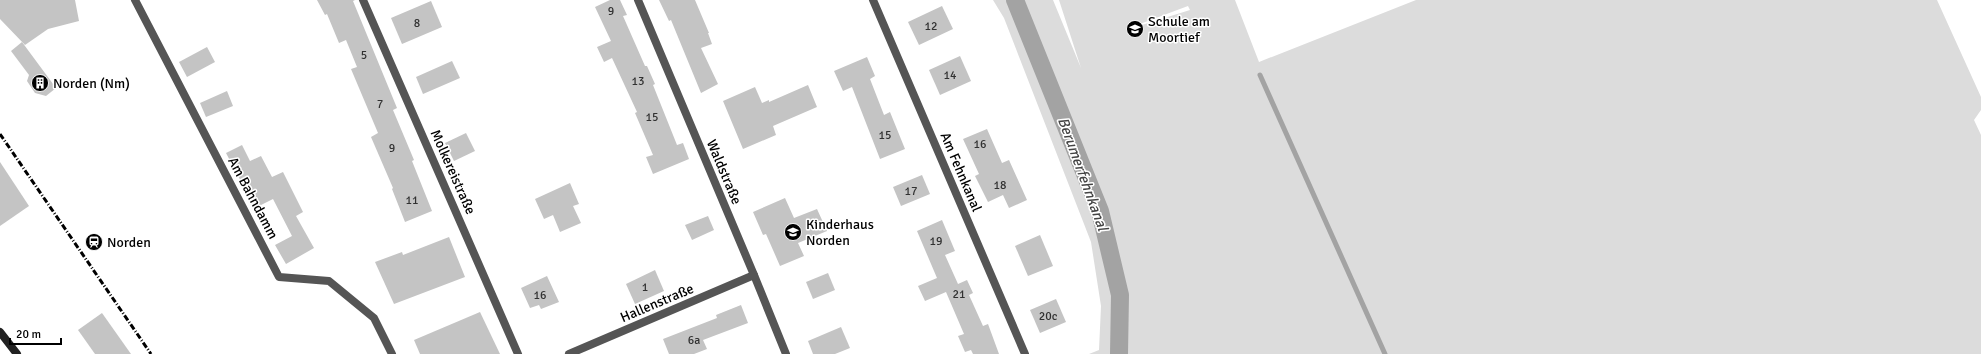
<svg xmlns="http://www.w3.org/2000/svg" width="1981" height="354" font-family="Signika,sans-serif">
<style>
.green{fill:#dcdcdc;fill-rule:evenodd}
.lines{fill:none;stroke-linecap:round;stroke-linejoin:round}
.stream{stroke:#a3a3a3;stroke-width:5}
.canal{stroke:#a3a3a3;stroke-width:18}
.building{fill:#c4c4c4}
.minor{stroke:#555;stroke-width:8}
.secondary{stroke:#222;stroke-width:8}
.rail{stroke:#000;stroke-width:3;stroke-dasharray:6 2 1 2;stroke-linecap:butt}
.labels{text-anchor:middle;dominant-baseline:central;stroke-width:3;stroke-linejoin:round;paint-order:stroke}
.number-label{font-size:12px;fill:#313131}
.poi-label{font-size:14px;fill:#000;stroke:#fff;text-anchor:start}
.street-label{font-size:14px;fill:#000;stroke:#fff}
.water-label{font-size:15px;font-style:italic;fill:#444;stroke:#fff}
</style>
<rect width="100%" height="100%" fill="#fff"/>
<!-- green -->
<path class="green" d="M993,0H1053L1081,68L1059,0H1235L1259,62L1416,0H1937L1981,97V110L1974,120L1981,135V354H1089L1099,350L1101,306L1091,242L1004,18ZM1188,6L1190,10L1129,29V28Z"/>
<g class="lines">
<!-- stream -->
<polyline class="stream" points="1260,75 1385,354"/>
<!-- canal -->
<polyline class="canal" points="1015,0 1100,211 1120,295 1119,354"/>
</g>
<!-- building -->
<g class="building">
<polygon points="0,0 75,0 79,21 48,29 25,45 0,19"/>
<polygon points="317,0 355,0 353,1 397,108 393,110 414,160 412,161 432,211 405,222 392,189 393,188 371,137 378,133 351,69 357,67 346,40 339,43 327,14 325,15"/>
<polygon points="610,0 620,0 627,15 623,16 645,66 647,66 655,84 653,85 677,145 683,143 689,159 653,174 646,157 653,155 635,113 637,112 612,58 604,62 597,47 611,41 595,7"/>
<polygon points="659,0 695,0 709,33 708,33 712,44 701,48 718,84 701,93 671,20 669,21"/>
<polygon points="431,1 442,27 402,44 391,18"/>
<polygon points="942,6 953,29 919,45 908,22"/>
<polygon points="22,42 56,88 46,96 35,93 27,81 29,75 11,51"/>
<polygon points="207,47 215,62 187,77 179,62"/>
<polygon points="960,56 971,81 940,95 929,70"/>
<polygon points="867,57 875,76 870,79 884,115 890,112 905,149 880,159 852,87 843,91 834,71"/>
<polygon points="452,61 460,78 423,94 416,77"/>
<polygon points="808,85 817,107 773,126 776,135 743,149 723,101 755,87 762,103 769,100 769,102"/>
<polygon points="227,91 233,106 206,117 200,103"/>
<polygon points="987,129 1002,163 1009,160 1027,200 1009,208 1003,195 988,202 975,176 979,174 963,139"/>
<polygon points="466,133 475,151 454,161 445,143"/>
<polygon points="242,145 250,161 261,156 272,177 283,172 303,212 296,216 314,248 286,264 275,245 292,236 273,199 255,208 226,153"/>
<polygon points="0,162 29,206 0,226"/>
<polygon points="922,175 930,194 901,206 893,187"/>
<polygon points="570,183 579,204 573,206 581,223 560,232 553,215 544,219 535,199"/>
<polygon points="785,198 794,218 817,209 827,231 798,243 804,256 780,266 766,234 763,235 753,212"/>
<polygon points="708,216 714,230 692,240 685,225"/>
<polygon points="942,220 955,251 945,255 958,284 967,280 973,293 969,295 983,326 988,324 999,354 973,354 971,350 965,352 958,336 964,334 946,292 925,301 918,286 937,278 917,231"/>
<polygon points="1040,235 1053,266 1028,276 1015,246"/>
<polygon points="449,237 465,277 394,304 375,262 402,252 403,255"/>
<polygon points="655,270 664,291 635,304 626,284"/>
<polygon points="828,273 835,290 813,299 806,282"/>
<polygon points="547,276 559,302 541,309 539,305 530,308 521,288"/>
<polygon points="1056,299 1066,322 1040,333 1030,310"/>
<polygon points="741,305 748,323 703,340 707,349 694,354 669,354 663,339 717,318 716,315"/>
<polygon points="480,312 500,354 420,354 414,340"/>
<polygon points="102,313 131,354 95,354 78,330"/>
<polygon points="841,327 850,348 835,354 813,354 808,341"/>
</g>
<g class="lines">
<!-- minor -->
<g class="minor">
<polyline points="135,0 279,277 329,281 374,318 392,354"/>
<polyline points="363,0 518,354"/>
<polyline points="638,0 754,275 786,354"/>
<polyline points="873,0 1025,354"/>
<polyline points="569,354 754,275"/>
</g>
<!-- secondary -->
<polyline class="secondary" points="0,332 17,354"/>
<!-- rail -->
<polyline class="rail" points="0,134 151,354"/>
</g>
<!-- icons -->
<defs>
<g id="school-disc" transform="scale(0.9)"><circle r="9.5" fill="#000" stroke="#fff"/><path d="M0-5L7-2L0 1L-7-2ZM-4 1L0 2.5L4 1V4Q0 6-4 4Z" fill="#fff"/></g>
<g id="building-disc" transform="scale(0.9)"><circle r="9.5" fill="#000" stroke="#fff"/><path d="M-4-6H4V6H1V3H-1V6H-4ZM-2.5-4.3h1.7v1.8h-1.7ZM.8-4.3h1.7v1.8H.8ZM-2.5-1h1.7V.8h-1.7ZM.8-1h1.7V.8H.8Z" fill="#fff"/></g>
<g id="station-disc" transform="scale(0.9)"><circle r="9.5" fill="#000" stroke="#fff"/><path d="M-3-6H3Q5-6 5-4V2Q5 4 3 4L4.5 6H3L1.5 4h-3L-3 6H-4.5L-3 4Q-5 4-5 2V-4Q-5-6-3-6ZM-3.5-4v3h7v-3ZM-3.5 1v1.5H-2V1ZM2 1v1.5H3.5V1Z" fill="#fff"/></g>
</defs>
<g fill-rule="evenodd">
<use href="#school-disc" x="1135" y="29"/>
<use href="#building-disc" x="40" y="83"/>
<use href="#school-disc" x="793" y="232"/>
<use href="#station-disc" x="94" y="242"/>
</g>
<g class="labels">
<!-- number labels -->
<g class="number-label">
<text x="611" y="11">9</text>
<text x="417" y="23">8</text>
<text x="931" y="26">12</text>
<text x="364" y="55">5</text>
<text x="950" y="75">14</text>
<text x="638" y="81">13</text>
<text x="380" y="104">7</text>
<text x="652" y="117">15</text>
<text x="885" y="135">15</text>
<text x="980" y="144">16</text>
<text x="392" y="148">9</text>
<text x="1000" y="185">18</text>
<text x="911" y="191">17</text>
<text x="412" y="200">11</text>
<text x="936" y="241">19</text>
<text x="645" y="287">1</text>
<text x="959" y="294">21</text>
<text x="540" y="295">16</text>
<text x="1048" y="316">20c</text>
<text x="694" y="340">6a</text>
</g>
<!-- poi labels -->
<g class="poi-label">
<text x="1148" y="21">Schule am<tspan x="1148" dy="16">Moortief</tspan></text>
<text x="53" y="83">Norden (Nm)</text>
<text x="806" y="224">Kinderhaus<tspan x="806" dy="16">Norden</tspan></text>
<text x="107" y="242">Norden</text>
</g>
<!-- street labels -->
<g class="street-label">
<text transform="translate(453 172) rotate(66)">Molkereistraße</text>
<text transform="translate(724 172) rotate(67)">Waldstraße</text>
<text transform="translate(961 172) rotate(67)">Am Fehnkanal</text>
<text transform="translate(253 198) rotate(62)">Am Bahndamm</text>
<text transform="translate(657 303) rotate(-23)">Hallenstraße</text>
</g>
<!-- water labels -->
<g class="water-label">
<text transform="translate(1083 174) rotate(70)">Berumerfehnkanal</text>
</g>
</g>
<!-- scale -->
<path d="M10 338v6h51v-6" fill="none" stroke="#000000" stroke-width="2"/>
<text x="16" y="338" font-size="12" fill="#000000" stroke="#ffffff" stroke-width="3" paint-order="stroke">20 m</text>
</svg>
